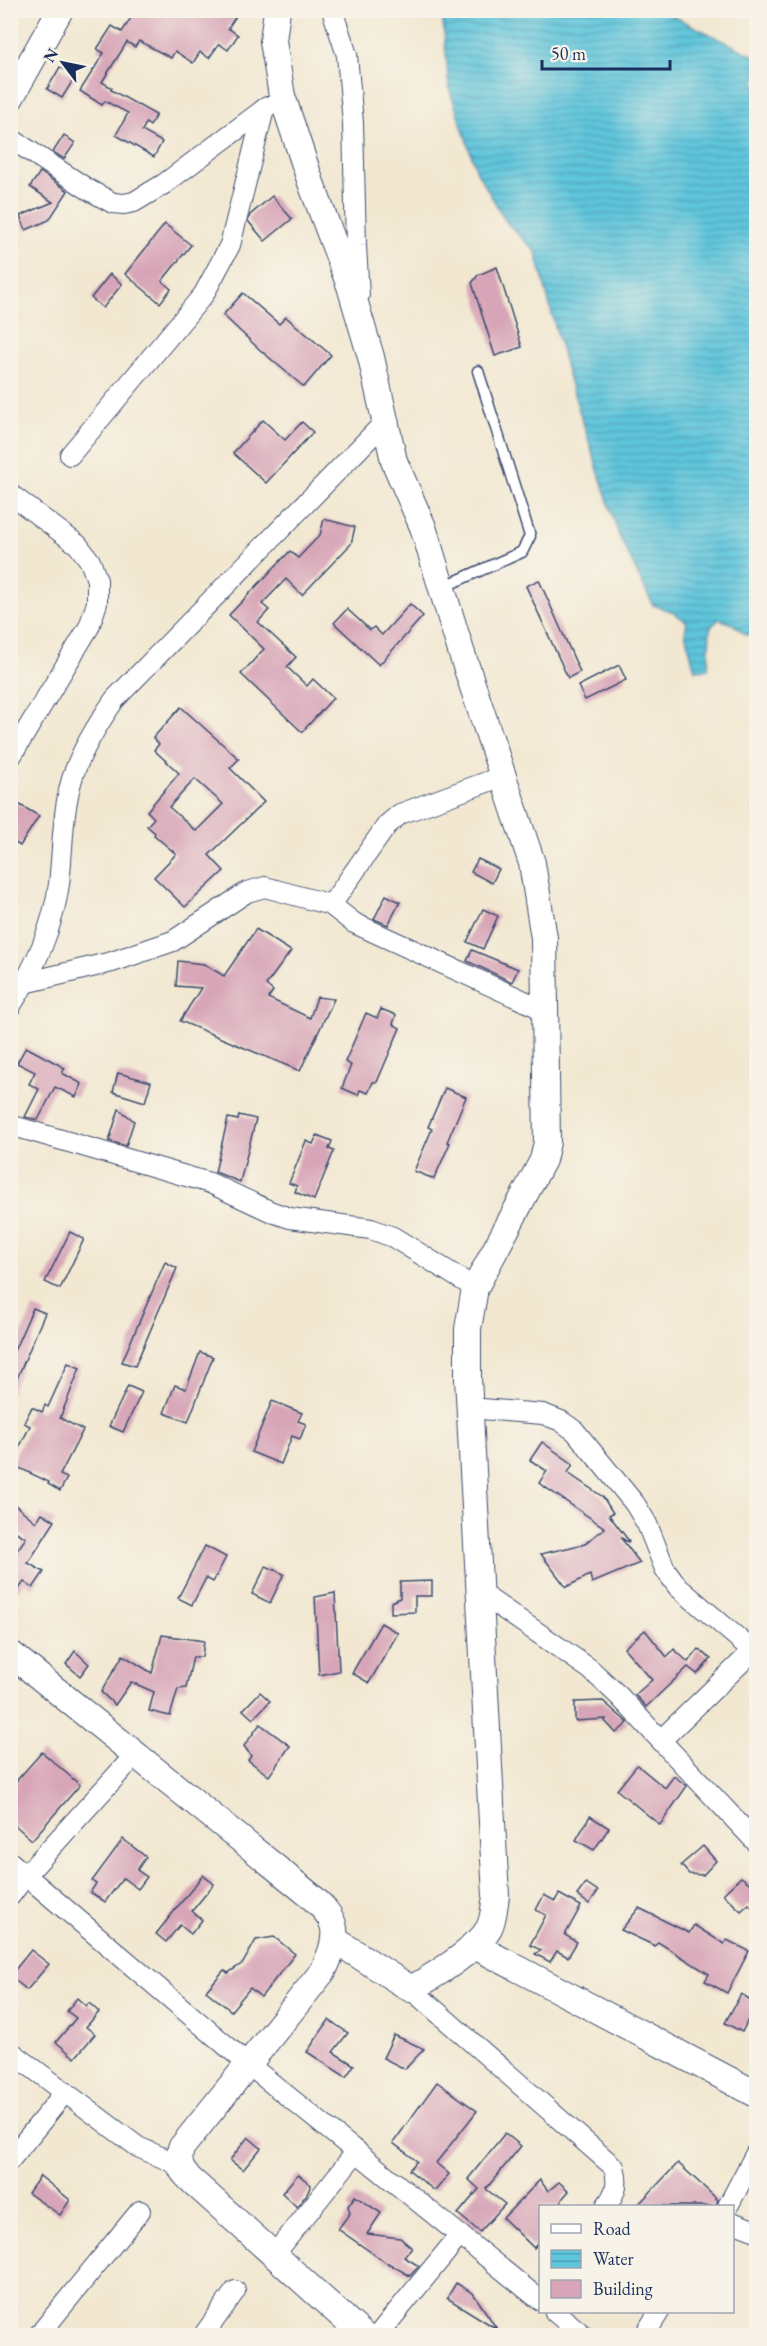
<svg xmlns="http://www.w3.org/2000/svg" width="767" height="2346" font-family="'EB Garamond',serif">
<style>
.water{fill:url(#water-rules);stroke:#3d7a9d;stroke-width:1.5}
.building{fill:#d7a5b7;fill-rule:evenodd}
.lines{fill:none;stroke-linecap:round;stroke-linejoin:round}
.service-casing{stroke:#3b4b6f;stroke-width:13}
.minor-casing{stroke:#3b4b6f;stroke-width:22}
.tertiary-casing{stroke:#3b4b6f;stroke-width:28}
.service{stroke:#fff;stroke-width:10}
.minor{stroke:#fff;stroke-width:20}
.tertiary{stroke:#fff;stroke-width:26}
</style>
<defs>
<pattern id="water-rules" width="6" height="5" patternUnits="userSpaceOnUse" patternTransform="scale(1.5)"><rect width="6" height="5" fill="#5fc6dc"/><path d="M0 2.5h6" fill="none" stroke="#4ea1b6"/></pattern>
</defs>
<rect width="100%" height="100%" fill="#f7f3e8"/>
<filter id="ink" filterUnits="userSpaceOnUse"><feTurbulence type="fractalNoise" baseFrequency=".0167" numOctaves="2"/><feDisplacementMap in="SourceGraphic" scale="12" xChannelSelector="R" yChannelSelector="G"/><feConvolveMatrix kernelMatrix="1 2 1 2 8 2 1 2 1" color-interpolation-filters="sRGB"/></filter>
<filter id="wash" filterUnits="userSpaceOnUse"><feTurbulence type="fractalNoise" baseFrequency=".008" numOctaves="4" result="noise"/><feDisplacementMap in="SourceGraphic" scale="24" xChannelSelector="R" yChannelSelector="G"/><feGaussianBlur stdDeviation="1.35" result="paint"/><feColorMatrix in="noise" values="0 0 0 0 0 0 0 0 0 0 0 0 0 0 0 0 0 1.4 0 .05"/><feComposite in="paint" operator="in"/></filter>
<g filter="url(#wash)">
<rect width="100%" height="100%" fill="#f2e8d2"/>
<!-- water -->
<polygon class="water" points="442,10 663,11 756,57 756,633 746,635 733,624 719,619 710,628 708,669 695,670 685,633 687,622 671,611 653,605 619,536 567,372 536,252 507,223 477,172 449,87"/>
<g id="blocks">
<!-- building -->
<g class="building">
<polygon points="136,10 240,10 228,28 238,35 228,50 219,44 209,58 200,52 193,63 175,51 171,58 139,41 135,47 127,42 102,82 112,88 111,90 156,115 150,126 146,123 142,131 162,142 154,157 116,135 128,113 105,101 102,105 80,91 104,53 97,49 112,26 122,32"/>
<polygon points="60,67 75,77 62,98 47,89"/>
<polygon points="64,135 75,143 64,159 53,152"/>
<polygon points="40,172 68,191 49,220 26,230 20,216 53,202 30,187"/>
<polygon points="272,196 292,219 265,241 248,221 250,215"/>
<polygon points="165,224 191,245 162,281 171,289 160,303 125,274"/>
<polygon points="497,267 522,347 495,356 472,283 478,275"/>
<polygon points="110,274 122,284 103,308 91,298"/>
<polygon points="243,293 279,324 286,317 331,355 304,387 259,349 223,315"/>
<polygon points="263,420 285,440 302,422 313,432 266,483 233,453"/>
<polygon points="324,519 355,527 351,544 302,595 286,579 262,604 269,610 258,622 296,657 287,667 307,686 313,679 333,698 302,732 241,674 264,649 229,615 290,551 298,558 320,535"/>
<polygon points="539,580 580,672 568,678 526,586"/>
<polygon points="410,604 423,616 379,665 334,623 347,609 370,630 374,627 382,635"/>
<polygon points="619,665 626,680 585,700 578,686"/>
<path d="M181,707L239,759L230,768L264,802L209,855L224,871L185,907L154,877L176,854L154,835L155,833L147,826L154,818L147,811L179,773L154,750L159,744L153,738ZM195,779L223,804L196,831L169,807Z"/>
<polygon points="10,799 39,816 20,846 10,840"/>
<polygon points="478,859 499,869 492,883 471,872"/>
<polygon points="386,895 400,902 388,925 374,919"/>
<polygon points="483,909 498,916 483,949 467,942"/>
<polygon points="256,929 291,951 266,985 273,991 268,998 310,1018 317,997 334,999 300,1071 180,1021 201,988 176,986 178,961 204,964 224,976"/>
<polygon points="472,950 518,969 512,982 467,961"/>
<polygon points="381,1009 396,1015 393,1024 400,1028 377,1082 373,1082 368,1093 360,1090 358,1095 342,1088 351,1065 345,1062 366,1013 377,1018"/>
<polygon points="26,1047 65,1068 62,1073 82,1084 76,1097 55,1087 38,1120 25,1117 39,1089 29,1084 35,1072 17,1063"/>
<polygon points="118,1073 151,1082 145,1102 113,1092"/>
<polygon points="445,1088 466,1097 447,1142 450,1143 434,1179 414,1171 432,1129 428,1127"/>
<polygon points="119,1109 134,1121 126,1146 109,1141"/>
<polygon points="239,1115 256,1119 240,1182 215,1172 228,1118 238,1120"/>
<polygon points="317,1135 332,1141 329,1149 334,1151 314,1200 295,1192 297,1186 289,1183 306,1141 313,1144"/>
<polygon points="70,1232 84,1239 60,1289 45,1282"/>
<polygon points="165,1262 177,1268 135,1366 122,1362"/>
<polygon points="33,1308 45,1313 10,1395 10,1360"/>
<polygon points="200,1352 213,1357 188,1422 164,1413 175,1385 186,1389"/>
<polygon points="68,1363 80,1368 60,1418 83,1430 60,1475 67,1478 60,1491 48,1484 49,1482 11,1464 30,1426 24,1423 32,1407 42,1412 45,1405 48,1407"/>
<polygon points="128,1386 142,1392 123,1432 109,1426"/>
<polygon points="272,1401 302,1413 298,1421 306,1424 300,1439 292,1436 281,1464 251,1452"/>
<polygon points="542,1442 573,1464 568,1473 603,1497 613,1513 609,1515 629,1541 628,1542 621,1538 640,1563 592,1583 590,1575 566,1587 541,1554 584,1544 605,1528 539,1483 547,1471 530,1460"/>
<polygon points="10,1501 36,1522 42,1513 55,1521 28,1563 44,1572 33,1588 24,1582 10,1601 10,1560 26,1538 10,1528"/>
<polygon points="205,1546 226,1557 213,1582 206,1578 192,1605 178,1598"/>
<polygon points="266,1566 284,1574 270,1603 252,1594"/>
<polygon points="432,1581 432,1596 415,1596 415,1612 391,1613 391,1602 400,1598 400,1582"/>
<polygon points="335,1593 339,1671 319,1675 315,1597"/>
<polygon points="381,1623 398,1633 369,1683 352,1673"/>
<polygon points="645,1630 667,1657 674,1649 688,1662 698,1649 711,1659 697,1674 688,1667 646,1707 635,1695 652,1680 624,1648"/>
<polygon points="162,1635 204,1641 202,1657 193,1657 186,1688 178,1689 170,1716 149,1711 154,1692 131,1682 115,1705 101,1692 123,1655 152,1673"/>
<polygon points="75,1651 89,1664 80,1676 66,1664"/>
<polygon points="260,1692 270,1701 253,1719 243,1710"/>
<polygon points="603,1701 628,1723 616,1733 605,1721 606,1719 575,1721 575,1702"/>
<polygon points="260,1724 290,1746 269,1776 248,1760 251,1756 244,1746"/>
<polygon points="42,1752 80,1785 32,1840 10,1821 10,1788"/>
<polygon points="637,1765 665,1788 674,1776 687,1786 660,1825 617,1790"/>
<polygon points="590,1816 609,1828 594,1850 576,1840"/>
<polygon points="123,1839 146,1857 137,1870 147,1877 138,1889 123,1878 105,1902 90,1892 96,1884 92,1881"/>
<polygon points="703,1846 716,1861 703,1875 689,1874 681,1865"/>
<polygon points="203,1875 214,1884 192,1911 202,1920 191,1934 180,1925 166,1942 156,1934"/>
<polygon points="741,1877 756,1888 756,1912 749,1904 741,1911 723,1894"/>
<polygon points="586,1883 598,1891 589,1904 577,1895"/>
<polygon points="559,1894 581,1906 565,1935 577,1942 568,1957 557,1951 550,1962 535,1954 541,1950 530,1945 546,1915 536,1910 544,1895 555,1901"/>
<polygon points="639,1908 689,1933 694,1925 724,1944 727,1940 749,1951 727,1993 705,1981 709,1974 658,1942 655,1946 621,1930"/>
<polygon points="274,1937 295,1954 261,1997 250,1988 231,2011 206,1991 224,1970 228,1973 243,1963 256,1940"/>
<polygon points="31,1950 49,1964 27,1990 10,1976"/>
<polygon points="741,1994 756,2003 742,2032 725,2023"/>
<polygon points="77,1998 86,2006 89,2003 99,2012 86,2027 95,2034 75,2058 56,2042 76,2018 67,2011"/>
<polygon points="329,2020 348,2033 333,2052 354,2065 346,2077 307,2052"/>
<polygon points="394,2035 424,2049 405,2069 383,2058"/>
<polygon points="437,2082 477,2111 436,2163 449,2174 435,2191 409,2170 417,2161 393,2143"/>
<polygon points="505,2133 521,2146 486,2189 505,2204 480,2232 458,2214 479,2189 468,2179"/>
<polygon points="248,2137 261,2148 243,2170 230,2160"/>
<polygon points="678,2163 718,2200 716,2206 637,2206"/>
<polygon points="298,2174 311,2185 307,2194 297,2207 282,2193"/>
<polygon points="40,2176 70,2200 60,2215 28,2193"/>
<polygon points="540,2180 548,2191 559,2182 569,2191 562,2199 561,2206 540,2206 540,2240 534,2248 503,2218"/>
<polygon points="355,2196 381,2213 367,2234 400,2238 412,2248 404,2257 419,2266 410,2276 388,2263 388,2264 338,2229 350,2213 348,2206"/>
<polygon points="456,2283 473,2293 497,2329 447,2298"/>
</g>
</g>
</g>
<g filter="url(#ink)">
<use href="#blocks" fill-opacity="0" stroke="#3b4b6f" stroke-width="1.5"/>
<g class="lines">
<!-- service casing -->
<g class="service-casing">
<polyline id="service" points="443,587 522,552 530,536 478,371"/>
</g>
<!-- minor casing -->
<g class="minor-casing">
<g id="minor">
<polyline points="332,10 347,55 353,123 356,246 359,295"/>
<polyline points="10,138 89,190 113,203 124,204 134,202 164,184 267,107"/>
<polyline points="70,455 204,294 230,245 264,109"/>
<polyline points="10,494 78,545 90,561 97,580 97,603 89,627 10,758"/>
<polyline points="331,905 387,825 400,814 503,776"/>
<polyline points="25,983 112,962 173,941 247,892 265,887 331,905 354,923 544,1010"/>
<path d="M10,1007C34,970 53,927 59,884C63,849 62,813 72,779C80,752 99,722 115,699L385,422"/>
<polyline points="10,1125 210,1183 272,1212 290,1218 371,1229 393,1237 475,1288"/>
<polyline points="469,1408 543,1414 561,1421 575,1431 635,1504 647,1524 665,1569 678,1587 753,1651"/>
<polyline points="479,1592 590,1669 619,1696 756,1842"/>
<polyline points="661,1740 756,1648"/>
<polyline points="10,1862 249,2065 540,2300"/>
<polyline points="10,1896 26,1875 136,1754"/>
<path d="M411,1989L614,2167C619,2183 616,2193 606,2206"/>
<polyline points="10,2051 138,2147 179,2165"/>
<polyline points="10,2160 65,2092"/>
<polyline points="728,2206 756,2153"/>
<polyline points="732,2222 756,2231"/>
<polyline points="274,2255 357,2151"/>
<polyline points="555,2312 584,2336"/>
<polyline points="38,2336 140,2211"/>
<polyline points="203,2336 235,2291"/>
<polyline points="377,2336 460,2235"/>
<polyline points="644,2336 659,2312"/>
</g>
</g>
<!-- tertiary casing -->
<g class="tertiary-casing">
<g id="tertiary">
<path d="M277,10L273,41L282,96L311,183L350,286L371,357L394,461L423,527L461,651L532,863L544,938L547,1142L543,1160L475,1288L468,1329V1378L496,1896C494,1907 494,1918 489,1928C477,1950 432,1977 411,1989L335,1940"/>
<polyline points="10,99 60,10"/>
<path d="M10,1653L301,1888C336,1916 344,1929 323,1971L181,2148C175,2171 187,2176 202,2190L364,2336"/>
<polyline points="473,1945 756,2094"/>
</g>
</g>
<!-- service -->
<use href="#service" class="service"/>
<!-- minor -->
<use href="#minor" class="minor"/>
<!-- tertiary -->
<use href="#tertiary" class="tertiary"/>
</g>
</g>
<!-- margin -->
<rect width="767" height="2346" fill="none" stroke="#f7f3e8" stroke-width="36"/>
<!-- legend -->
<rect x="539" y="2205" width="195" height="108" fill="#f7f3e8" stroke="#9fa5b1" stroke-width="1.5"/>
<rect x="551" y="2224" width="30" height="9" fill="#ffffff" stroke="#9fa5b1" stroke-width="1.5"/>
<text x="593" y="2235" font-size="18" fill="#1b2f5e">Road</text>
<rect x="551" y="2250" width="30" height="18" fill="url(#water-rules)" stroke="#9fa5b1" stroke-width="1.5"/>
<text x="593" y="2265" font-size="18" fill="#1b2f5e">Water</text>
<rect x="551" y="2280" width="30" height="18" fill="#d7a5b7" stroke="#9fa5b1" stroke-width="1.5"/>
<text x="593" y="2295" font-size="18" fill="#1b2f5e">Building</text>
<!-- north arrow -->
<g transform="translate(63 63) rotate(302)" stroke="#f7f3e8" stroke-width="4.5" paint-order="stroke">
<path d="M0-4.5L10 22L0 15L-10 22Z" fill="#1b2f5e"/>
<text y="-9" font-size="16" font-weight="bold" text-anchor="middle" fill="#1b2f5e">N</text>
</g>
<!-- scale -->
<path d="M542 60v9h128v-9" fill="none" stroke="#1b2f5e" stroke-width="3"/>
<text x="551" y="60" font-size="18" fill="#1b2f5e" stroke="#f7f3e8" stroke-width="4.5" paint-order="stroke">50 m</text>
</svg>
